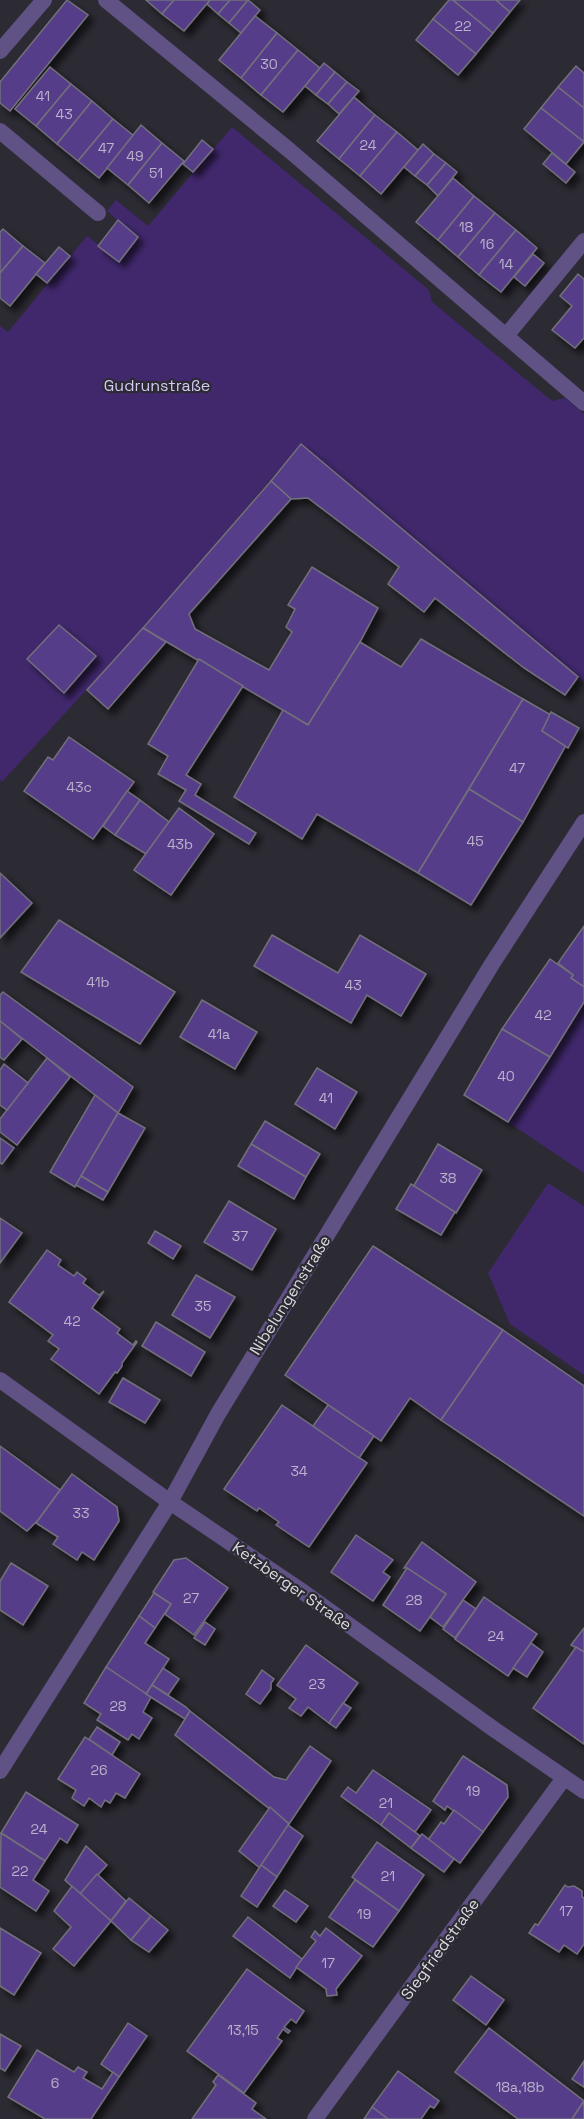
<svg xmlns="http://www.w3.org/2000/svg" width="584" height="2119" font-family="'Space Grotesk',sans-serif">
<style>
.green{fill:#41286d}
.building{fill:#573d8a;stroke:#72707a;stroke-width:1.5;filter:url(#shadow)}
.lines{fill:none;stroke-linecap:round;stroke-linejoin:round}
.minor{stroke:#615286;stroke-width:16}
.labels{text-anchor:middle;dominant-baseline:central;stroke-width:4.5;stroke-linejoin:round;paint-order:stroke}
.number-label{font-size:14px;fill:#bab3ca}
.park-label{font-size:16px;fill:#d4c9f5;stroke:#2c2a32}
.street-label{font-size:16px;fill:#dbdadf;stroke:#2c2a32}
</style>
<defs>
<filter id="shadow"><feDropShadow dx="5.5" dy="5.5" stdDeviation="3" flood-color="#0009"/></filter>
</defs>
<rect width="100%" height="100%" fill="#2c2a32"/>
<!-- green -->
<g class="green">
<polygon points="232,127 429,290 432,302 552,401 565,398 584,414 584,682 301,444 143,628 2,782 0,780 0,326 8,332 87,236 99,245 118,221 107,211 116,200 148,226"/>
<polygon points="584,1002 584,1173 508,1122"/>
<polygon points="548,1183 584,1206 584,1375 510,1324 488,1273"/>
</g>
<!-- building -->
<g class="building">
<polygon points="67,0 88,15 10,111 0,103 0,82"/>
<polygon points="146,0 174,0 162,14"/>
<polygon points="174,0 210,0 184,31 162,14"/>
<polygon points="210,0 230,0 218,14 207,4"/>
<polygon points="230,0 248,0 229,23 218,14"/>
<polygon points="248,0 260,10 241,33 229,23"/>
<polygon points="449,0 453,0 493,33 476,54 433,19"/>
<polygon points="453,0 496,0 510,12 493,33"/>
<polygon points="496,0 520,0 510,12"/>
<polygon points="255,16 277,33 241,78 219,60"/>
<polygon points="433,19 476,54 458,75 416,40"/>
<polygon points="277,33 298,50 261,95 241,78"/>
<polygon points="298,50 320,68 283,112 261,95"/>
<polygon points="324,63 335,72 316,95 305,86"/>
<polygon points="576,66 584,73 584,108 558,87"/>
<polygon points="50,67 71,84 36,126 15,109"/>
<polygon points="335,72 347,82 328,104 316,95"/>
<polygon points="347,82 359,91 339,114 328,104"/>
<polygon points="71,84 92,101 57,144 36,126"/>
<polygon points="558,87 584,108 584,142 541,108"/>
<polygon points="354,97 375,115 339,159 317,141"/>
<polygon points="92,101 113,119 78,161 57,144"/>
<polygon points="541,108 584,142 566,164 524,129"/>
<polygon points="375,115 397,132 360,176 339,159"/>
<polygon points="113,119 134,136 99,178 78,161"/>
<polygon points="141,125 162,143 128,185 107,168"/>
<polygon points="397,132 418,150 381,194 360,176"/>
<polygon points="202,140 213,149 193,172 183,164"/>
<polygon points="162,143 184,161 149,203 128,185"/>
<polygon points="423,144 434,154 415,176 404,167"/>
<polygon points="552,153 575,172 566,183 543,164"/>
<polygon points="434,154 446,163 427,185 415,176"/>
<polygon points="446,163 457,172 438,196 427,185"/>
<polygon points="453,178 474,196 438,240 416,222"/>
<polygon points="474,196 495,213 458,257 438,240"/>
<polygon points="495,213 516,230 479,275 458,257"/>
<polygon points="118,220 138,237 119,262 98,246"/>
<polygon points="3,229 23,246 0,273 0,232"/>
<polygon points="516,230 537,248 501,292 479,275"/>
<polygon points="23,246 45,263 10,306 0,298 0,273"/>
<polygon points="59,247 70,256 47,283 36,274"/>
<polygon points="533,254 544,263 525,286 514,277"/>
<polygon points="578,274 584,279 584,338 575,348 552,330 572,306 560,296"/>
<polygon points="301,444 578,677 565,695 524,668 435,598 424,612 388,584 399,567 308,498 291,499 271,481"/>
<polygon points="271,481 291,499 189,614 195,629 269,670 292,632 286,627 295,609 288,605 312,567 378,608 360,642 308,725 143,628"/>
<polygon points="59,625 96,656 64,693 27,659"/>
<polygon points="143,628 166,642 108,709 87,690"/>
<polygon points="421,639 523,699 418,873 317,814 302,839 234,797 283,710 308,725 360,642 401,667"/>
<polygon points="199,659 243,686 186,775 201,784 195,795 256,833 249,844 179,801 186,790 158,774 168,756 148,744"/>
<polygon points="523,699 551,715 542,731 566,745 523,822 469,789"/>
<polygon points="551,712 579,728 568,748 542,731"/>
<polygon points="69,737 134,782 93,839 24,791 48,757 53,760"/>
<polygon points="469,789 523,822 471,905 418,873"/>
<polygon points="127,791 140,800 115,835 103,826"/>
<polygon points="140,800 169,822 146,854 115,835"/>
<polygon points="179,808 214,834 171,895 134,870"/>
<polygon points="0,873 32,903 0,938"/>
<polygon points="59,920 175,992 140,1044 21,972"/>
<polygon points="584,926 584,987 571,978 573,975 558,963"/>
<polygon points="272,935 338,973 360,935 426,974 401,1016 367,995 351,1023 254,966"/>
<polygon points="550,959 573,975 571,978 584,987 584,1002 550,1057 502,1029"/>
<polygon points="3,992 133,1087 118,1113 0,1021 0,995"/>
<polygon points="202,1000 257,1032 235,1069 180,1037"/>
<polygon points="0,1021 22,1039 4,1060 0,1057"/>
<polygon points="502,1029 550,1057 508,1122 464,1095"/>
<polygon points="47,1058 70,1077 17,1145 0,1132 0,1119"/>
<polygon points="4,1064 28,1083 7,1110 0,1105 0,1070"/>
<polygon points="317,1068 357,1092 335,1129 295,1104"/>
<polygon points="95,1095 118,1113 75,1187 50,1172"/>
<polygon points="118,1113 145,1128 108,1192 81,1176"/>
<polygon points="265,1121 320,1154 306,1177 251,1144"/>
<polygon points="0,1138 14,1148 2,1164 0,1163"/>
<polygon points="251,1144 306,1177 294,1199 238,1166"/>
<polygon points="438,1144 482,1170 456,1213 413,1187"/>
<polygon points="81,1176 108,1192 103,1200 76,1185"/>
<polygon points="411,1184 455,1212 441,1235 396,1209"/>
<polygon points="229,1201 276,1229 252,1270 204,1242"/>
<polygon points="0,1218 22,1233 0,1263"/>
<polygon points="155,1231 181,1246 173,1259 148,1243"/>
<polygon points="373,1246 503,1330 441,1420 410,1398 381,1441 285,1375"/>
<polygon points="47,1250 61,1260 58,1265 74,1276 77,1272 86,1279 83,1283 99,1295 104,1291 92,1308 120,1329 117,1333 133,1345 136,1341 137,1342 122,1363 122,1366 117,1373 115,1372 99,1394 51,1359 59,1349 48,1341 53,1335 9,1302"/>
<polygon points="196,1275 235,1297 210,1338 172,1315"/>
<polygon points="156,1322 205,1352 191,1376 142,1346"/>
<polygon points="503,1330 584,1386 584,1516 441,1420"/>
<polygon points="123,1378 160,1400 145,1423 109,1402"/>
<polygon points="282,1405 367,1463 309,1547 276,1525 279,1522 259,1508 257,1511 224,1489"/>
<polygon points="328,1405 374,1436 359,1458 313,1426"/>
<polygon points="0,1446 60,1490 39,1519 27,1531 0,1511"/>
<polygon points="72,1474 117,1507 119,1521 94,1560 82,1552 77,1560 53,1544 58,1537 36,1523"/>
<polygon points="356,1535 393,1560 383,1572 390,1577 373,1601 331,1572"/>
<polygon points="422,1542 476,1582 443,1627 430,1617 446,1594 407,1568 404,1568"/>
<polygon points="186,1558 228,1588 194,1635 165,1614 171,1604 153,1592 174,1560"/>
<polygon points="11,1563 48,1586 23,1625 0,1610 0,1581"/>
<polygon points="407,1568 446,1594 420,1631 383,1605"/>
<polygon points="154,1593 171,1604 155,1628 139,1616"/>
<polygon points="484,1597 537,1634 508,1676 455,1639"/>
<polygon points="463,1600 476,1609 455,1638 443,1629"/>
<polygon points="139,1616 155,1628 145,1643 169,1659 146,1694 106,1667"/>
<polygon points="205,1622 215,1629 205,1645 194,1638"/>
<polygon points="584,1628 584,1652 571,1645"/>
<polygon points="531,1643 543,1652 527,1677 513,1668"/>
<polygon points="306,1645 358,1683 329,1723 308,1707 301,1716 289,1708 296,1699 277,1685"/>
<polygon points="576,1647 584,1652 584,1744 533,1708"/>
<polygon points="106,1667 151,1697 143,1712 152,1718 139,1739 132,1734 128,1740 97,1720 101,1714 84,1703"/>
<polygon points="163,1668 179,1679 168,1695 152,1685"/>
<polygon points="262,1670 274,1679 271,1683 271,1689 260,1704 246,1694"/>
<polygon points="152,1685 186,1707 190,1711 185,1719 146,1694"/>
<polygon points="343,1703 351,1708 336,1728 329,1723"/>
<polygon points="190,1711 274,1777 286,1780 310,1746 331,1761 289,1824 175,1735"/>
<polygon points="97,1727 120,1742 112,1755 89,1739"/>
<polygon points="85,1737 140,1774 125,1798 116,1793 110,1803 105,1800 101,1807 89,1798 84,1806 72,1798 76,1790 58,1779"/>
<polygon points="463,1756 507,1785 508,1797 483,1832 447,1806 445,1810 433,1801"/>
<polygon points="373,1770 431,1810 415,1832 389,1813 381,1825 341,1796 348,1787 356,1793"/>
<polygon points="26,1792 78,1825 67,1843 60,1838 45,1861 1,1833"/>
<polygon points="270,1807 289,1824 260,1868 239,1851"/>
<polygon points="454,1810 483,1832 460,1863 428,1840 441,1822 444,1824"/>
<polygon points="389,1813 420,1836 411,1848 381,1825"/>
<polygon points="288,1825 303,1836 277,1877 261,1865"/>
<polygon points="1,1833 45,1861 33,1880 49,1891 36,1911 0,1887"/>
<polygon points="422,1834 454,1859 444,1872 411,1848"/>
<polygon points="377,1842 424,1875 399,1911 352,1877"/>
<polygon points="86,1846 107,1865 80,1894 65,1880"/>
<polygon points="261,1865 277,1877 257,1907 241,1896"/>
<polygon points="97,1874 126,1901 111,1921 80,1894"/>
<polygon points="355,1880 399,1911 373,1947 329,1917"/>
<polygon points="565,1885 568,1887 574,1886 582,1891 582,1897 584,1898 584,1944 577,1954 564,1945 559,1952 529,1933 535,1924 538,1925"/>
<polygon points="72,1886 111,1921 74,1966 53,1949 71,1927 54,1911"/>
<polygon points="285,1890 308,1906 296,1922 273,1906"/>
<polygon points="129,1898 151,1916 131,1940 111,1921"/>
<polygon points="151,1916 168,1930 149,1952 131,1940"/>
<polygon points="248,1917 302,1959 290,1978 233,1936"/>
<polygon points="0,1928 41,1953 14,1995 0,1986"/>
<polygon points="326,1928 362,1956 336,1989 337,1995 327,1996 326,1989 296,1967 316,1941 311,1937 315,1931 320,1936"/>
<polygon points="247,1969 304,2011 296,2023 291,2019 284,2027 290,2031 288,2033 283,2029 277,2038 282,2041 244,2093 187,2051"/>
<polygon points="471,1976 504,2000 486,2025 453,2000"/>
<polygon points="128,2023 147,2036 119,2077 101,2064"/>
<polygon points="489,2028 584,2101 572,2119 518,2119 455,2072"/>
<polygon points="0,2034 21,2046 5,2071 0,2068"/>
<polygon points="37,2050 74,2072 78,2067 87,2072 83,2078 102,2089 113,2072 119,2077 91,2119 45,2119 8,2097"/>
<polygon points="584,2061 584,2087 572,2079"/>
<polygon points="398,2071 439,2101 434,2108 430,2106 421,2119 388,2119 372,2107"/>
<polygon points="218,2075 256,2103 252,2109 266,2119 192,2119 216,2085 213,2082"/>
<polygon points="584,2101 584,2119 572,2119"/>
<polygon points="372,2107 388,2119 364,2119"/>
</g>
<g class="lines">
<!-- minor -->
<g class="minor">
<polyline points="106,0 289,150 584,403"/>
<polyline points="0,51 44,0"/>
<polyline points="0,131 98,213"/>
<polyline points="506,336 584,241"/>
<polyline points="0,1380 170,1502 303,1592 495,1730 584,1791"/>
<polyline points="0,1771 170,1502 218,1414 492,964 584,822"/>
<polyline points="315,2119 564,1778"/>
</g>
</g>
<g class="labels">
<!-- number labels -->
<g class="number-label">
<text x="463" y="26">22</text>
<text x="269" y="64">30</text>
<text x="43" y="96">41</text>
<text x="64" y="114">43</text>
<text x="368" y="145">24</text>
<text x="106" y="148">47</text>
<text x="135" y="156">49</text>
<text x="156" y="173">51</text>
<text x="466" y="227">18</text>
<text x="487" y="244">16</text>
<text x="506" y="264">14</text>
<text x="517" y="768">47</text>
<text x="79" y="787">43c</text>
<text x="475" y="841">45</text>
<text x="180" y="844">43b</text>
<text x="98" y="982">41b</text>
<text x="353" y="985">43</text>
<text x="543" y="1015">42</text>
<text x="219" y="1034">41a</text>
<text x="506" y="1076">40</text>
<text x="326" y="1098">41</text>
<text x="448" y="1178">38</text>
<text x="240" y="1236">37</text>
<text x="203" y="1306">35</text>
<text x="72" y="1321">42</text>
<text x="299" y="1471">34</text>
<text x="81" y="1513">33</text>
<text x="191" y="1598">27</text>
<text x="414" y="1600">28</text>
<text x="496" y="1636">24</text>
<text x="317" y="1684">23</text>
<text x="118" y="1706">28</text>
<text x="99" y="1770">26</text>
<text x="473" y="1791">19</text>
<text x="386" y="1803">21</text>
<text x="39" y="1829">24</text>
<text x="20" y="1871">22</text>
<text x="388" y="1876">21</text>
<text x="566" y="1911">17</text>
<text x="364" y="1914">19</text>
<text x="328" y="1963">17</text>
<text x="243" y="2030">13,15</text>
<text x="55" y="2083">6</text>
<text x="520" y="2087">18a,18b</text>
</g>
<!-- park labels -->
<g class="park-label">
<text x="157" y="385">Gudrunstraße</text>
</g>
<!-- street labels -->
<g class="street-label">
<text transform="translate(290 1295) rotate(-58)">Nibelungenstraße</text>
<text transform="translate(292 1586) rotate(35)">Ketzberger Straße</text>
<text transform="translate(440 1949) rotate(-54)">Siegfriedstraße</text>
</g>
</g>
</svg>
